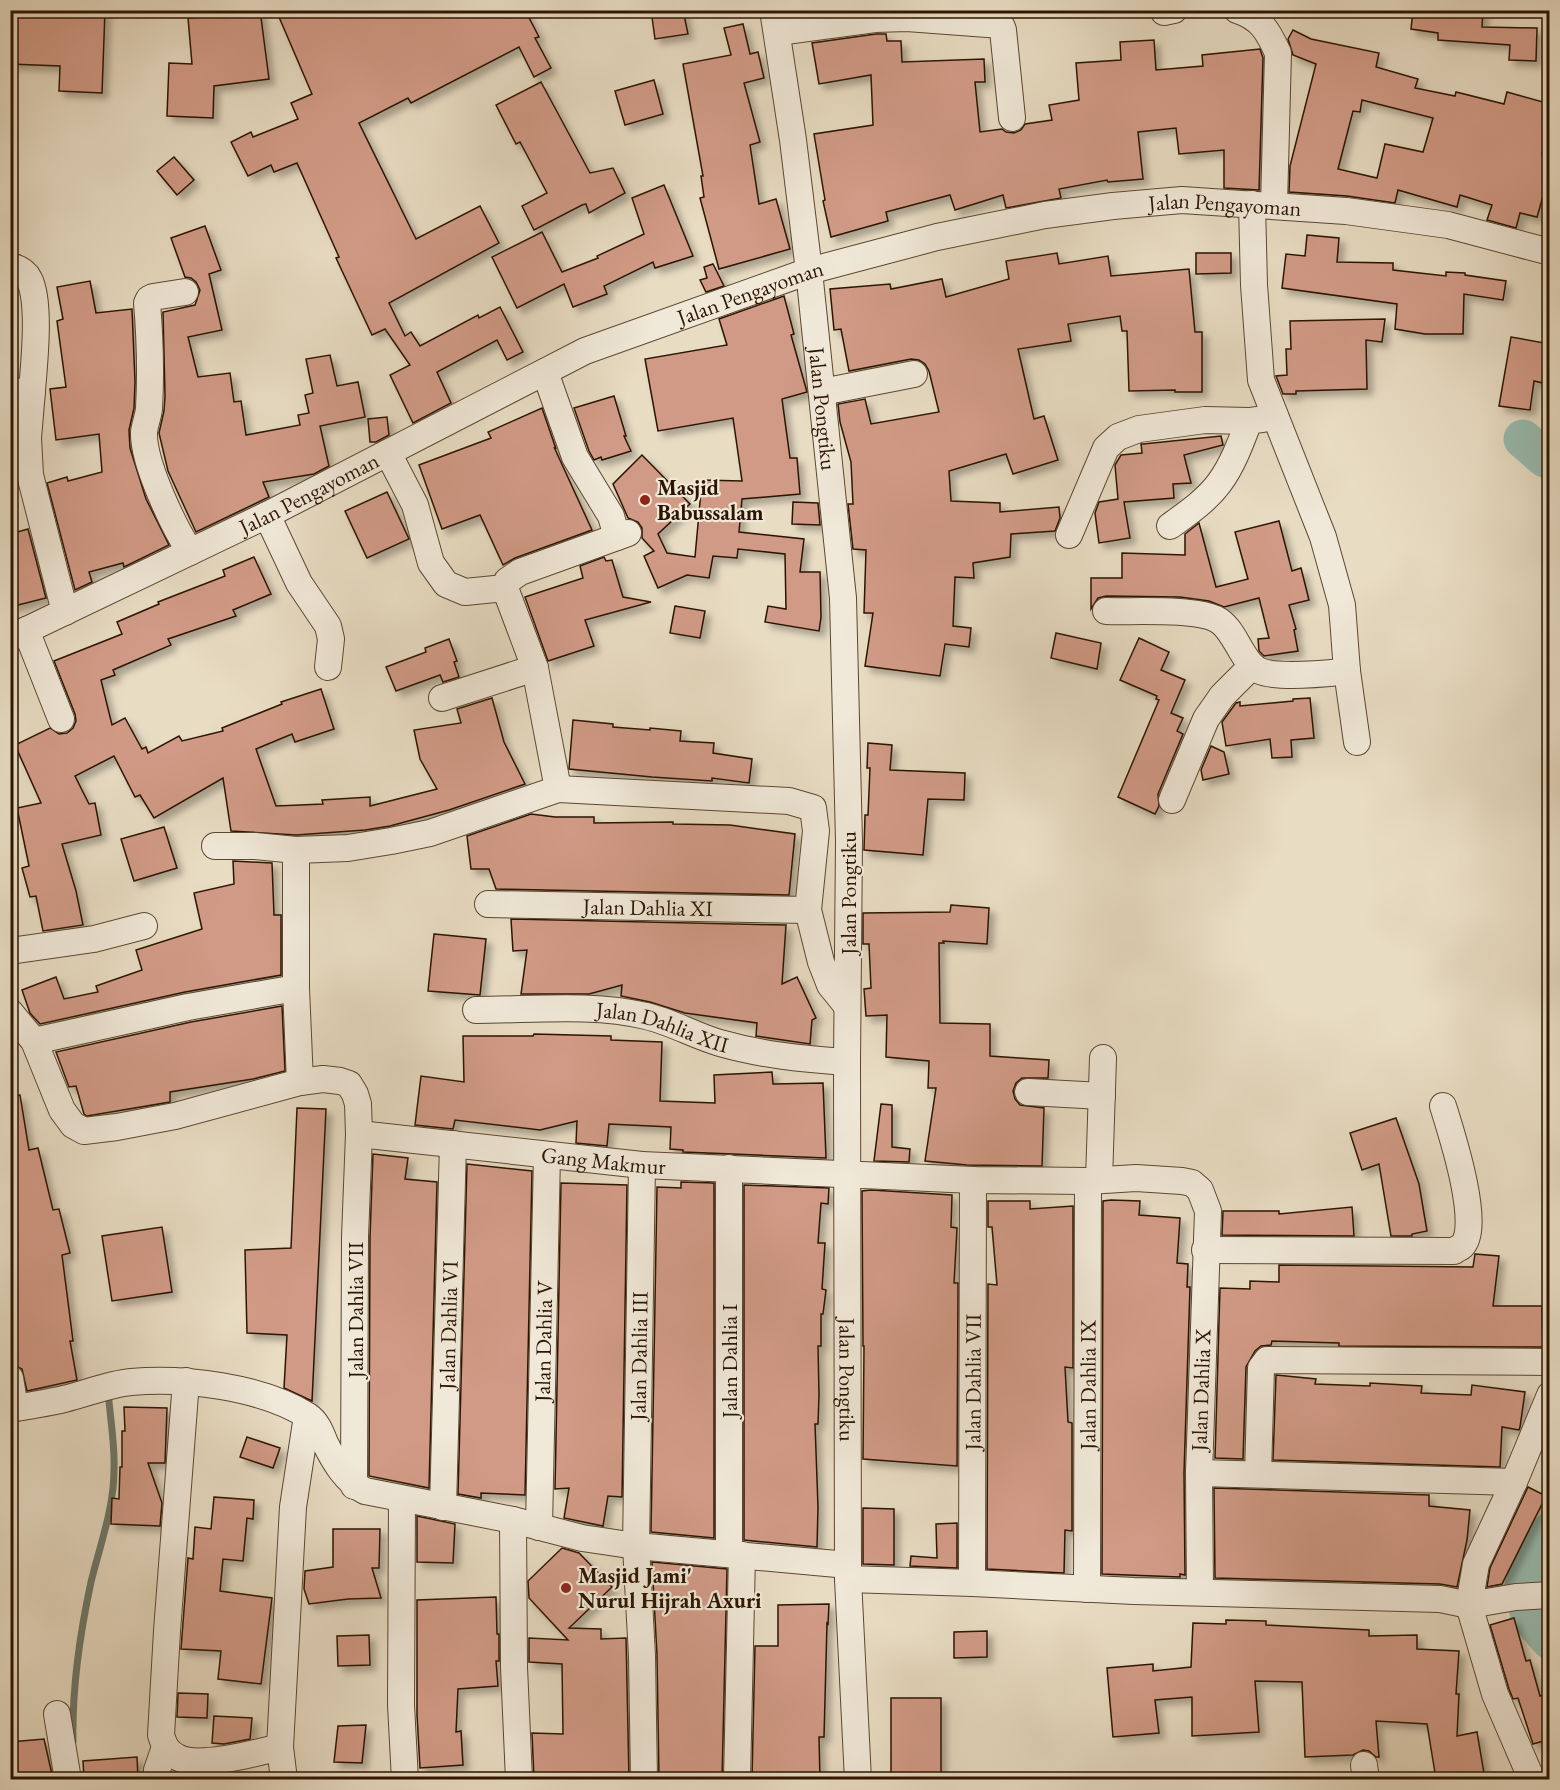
<svg xmlns="http://www.w3.org/2000/svg" width="1560" height="1790" font-family="'EB Garamond',serif">
<style>
.lines{fill:none;stroke-linecap:round;stroke-linejoin:round}
.stream{stroke:#6d796a;stroke-width:7}
.river{stroke:#98bcb0;stroke-width:39}
.building{fill:#d19a86;stroke:#2c1500;stroke-width:1.5;fill-rule:evenodd;filter:url(#shadow)}
.minor-casing{stroke:#5b4731;stroke-width:28}
.minor{stroke:#f0e8d8;stroke-width:26}
.poi-dot{fill:#8f2418;stroke:#f0e8d8;stroke-width:2}
.labels{text-anchor:middle;dominant-baseline:central;stroke-width:4.5;stroke-linejoin:round;paint-order:stroke}
.street-label{font-size:22px;fill:#2c1500;stroke:#f0e8d8}
.poi-label{font-size:22px;font-weight:bold;fill:#2c1500;stroke:#f0e8d8;text-anchor:start}
</style>
<defs>
<filter id="shadow"><feDropShadow dx="5.5" dy="5.5" stdDeviation="3" flood-color="#0004"/></filter>
</defs>
<rect width="100%" height="100%" fill="#e8dcc3"/>
<filter id="stains"><feTurbulence type="fractalNoise" baseFrequency=".00333" numOctaves="4"/><feColorMatrix values="0 0 0 0 .2 0 0 0 0 .09 0 0 0 0 .02 0 0 0 .5 -.17"/></filter>
<radialGradient id="worn" r=".72"><stop offset=".6" stop-color="#630" stop-opacity="0"/><stop offset="1" stop-color="#630" stop-opacity=".3"/></radialGradient>
<g class="lines">
<!-- stream -->
<path class="stream" d="M73,1741C72,1689 80,1633 91,1582C100,1545 114,1508 114,1470C115,1447 111,1424 109,1401"/>
<!-- river -->
<g class="river">
<polyline points="1523,439 1545,458 1550,458"/>
<polyline points="1550,1532 1531,1567 1524,1586 1530,1617 1550,1640"/>
</g>
</g>
<!-- building -->
<g class="building">
<polygon points="10,10 105,10 102,93 59,91 60,66 10,64"/>
<polygon points="222,10 260,10 269,79 214,86 213,118 167,116 169,63 192,64 188,18 222,15"/>
<polygon points="276,10 525,10 539,37 535,38 551,68 534,77 519,47 411,103 408,98 359,123 416,239 480,206 499,243 389,303 405,336 411,332 420,346 478,315 479,318 500,307 523,352 507,360 497,340 437,372 451,403 413,423 390,375 410,365 385,329 372,335 336,258 339,257 297,163 274,172 271,165 248,176 231,142 251,132 253,137 298,119 291,103 312,94"/>
<polygon points="651,10 683,10 688,34 655,39"/>
<polygon points="1413,10 1483,10 1482,27 1537,28 1536,61 1509,60 1510,45 1438,40 1438,33 1411,29"/>
<polygon points="743,24 750,54 758,52 764,78 744,83 760,142 750,145 759,204 776,199 790,249 719,269 700,198 704,197 701,176 703,176 683,64 731,55 724,28"/>
<path d="M1293,30L1311,39L1379,53L1376,67L1418,79L1415,88L1455,96L1456,92L1504,104L1507,92L1550,104V127L1542,154L1550,156V172L1537,217L1520,213L1516,228L1487,220L1492,205L1460,195L1457,207L1398,190L1395,203L1347,196L1289,192L1290,166L1316,64L1293,55L1288,39ZM1362,100L1433,118L1423,152L1385,144L1377,178L1338,169L1353,111L1360,112Z"/>
<polygon points="876,34 886,34 887,41 901,41 902,62 984,59 985,82 975,82 980,132 1002,129 1006,132 1014,133 1021,130 1025,124 1052,120 1049,105 1079,100 1076,63 1121,60 1120,42 1154,40 1156,70 1203,66 1202,55 1260,49 1263,58 1259,190 1224,188 1224,150 1179,154 1176,128 1138,132 1143,179 1108,182 1107,180 1059,189 1061,198 1006,208 1003,195 955,210 950,195 886,212 888,221 831,237 823,201 825,200 814,134 873,125 871,75 819,84 812,43"/>
<polygon points="654,80 663,114 625,125 615,91"/>
<polygon points="541,82 590,173 613,168 625,193 589,213 586,204 582,205 534,230 522,206 547,193 520,142 516,144 496,105"/>
<polygon points="174,157 194,180 177,195 157,171"/>
<polygon points="664,185 693,256 655,268 653,262 604,286 607,294 573,307 564,284 517,308 492,257 542,232 562,272 598,258 597,256 644,234 632,198"/>
<polygon points="205,226 221,270 209,274 222,330 188,337 198,377 230,373 234,402 241,401 246,435 300,425 298,415 309,413 305,395 313,393 306,359 330,355 337,386 358,382 365,417 320,426 329,466 314,474 263,482 269,497 196,532 168,471 159,433 164,411 165,396 163,312 195,305 200,290 196,282 191,278 185,277 171,238"/>
<polygon points="1307,235 1339,238 1337,262 1393,263 1393,270 1446,276 1446,272 1465,273 1465,275 1506,281 1503,300 1464,294 1463,334 1425,334 1395,329 1397,304 1282,288 1286,254 1305,256"/>
<polygon points="1057,253 1059,264 1108,256 1111,276 1189,269 1195,332 1202,332 1202,392 1175,392 1175,390 1129,391 1127,331 1122,331 1120,316 1068,324 1071,341 1018,349 1034,419 1044,416 1058,460 1013,474 1006,454 949,471 951,501 1000,503 1000,512 1059,507 1060,518 1055,531 1011,534 1010,557 973,563 974,578 955,577 953,626 971,628 969,647 945,644 940,676 865,666 873,613 864,613 866,550 853,549 848,504 853,504 851,462 840,422 838,404 865,399 871,424 939,412 929,371 925,364 919,360 911,359 849,371 841,329 834,330 830,289 890,284 891,289 942,279 946,297 1009,279 1006,261"/>
<polygon points="1196,253 1231,253 1231,273 1196,274"/>
<polygon points="713,264 724,286 706,292 700,280 707,278 704,267"/>
<polygon points="90,281 96,313 132,309 135,382 134,408 129,430 130,448 146,499 169,545 124,567 123,563 89,572 92,582 75,590 47,483 67,477 68,481 102,472 99,434 56,440 50,389 66,387 57,321 63,319 57,287"/>
<polygon points="784,296 794,334 791,335 807,392 782,399 790,458 797,458 800,494 742,499 739,532 804,539 800,572 820,572 821,617 819,631 765,622 768,606 786,609 785,554 738,549 737,558 713,556 709,578 687,575 658,588 644,556 654,551 642,538 642,528 638,522 628,518 613,484 642,455 690,504 658,534 667,553 695,557 702,480 742,481 733,418 658,431 645,359 727,345 719,319"/>
<polygon points="1385,319 1382,342 1366,340 1367,389 1296,391 1296,394 1283,394 1276,376 1287,375 1286,349 1291,349 1290,321"/>
<polygon points="1511,337 1550,344 1543,383 1534,381 1530,410 1499,406"/>
<polygon points="614,396 626,436 624,436 631,451 602,460 601,457 594,460 589,451 574,408"/>
<polygon points="542,408 556,449 554,447 592,530 515,558 503,565 480,515 442,529 419,465 491,438 488,432"/>
<polygon points="387,417 389,435 376,442 370,442 368,419"/>
<polygon points="1221,436 1223,445 1184,455 1191,483 1173,484 1174,498 1124,502 1130,538 1099,543 1095,513 1099,502 1118,499 1115,465 1121,455 1142,453 1141,444 1143,444"/>
<polygon points="387,492 409,539 367,558 345,511"/>
<polygon points="793,502 818,503 820,525 792,524"/>
<polygon points="1279,521 1292,571 1301,568 1309,600 1289,605 1296,629 1294,630 1298,651 1264,656 1259,651 1258,639 1269,638 1259,598 1224,607 1209,601 1180,597 1106,596 1098,598 1091,609 1091,578 1122,578 1122,553 1185,555 1185,534 1199,523 1216,587 1248,579 1235,532"/>
<polygon points="28,529 46,598 10,607 10,534"/>
<polygon points="254,557 271,594 233,610 236,616 168,639 171,645 113,670 115,675 101,680 112,725 125,718 142,749 146,747 148,753 179,736 182,741 223,731 222,728 282,704 281,702 321,689 334,729 295,742 292,734 256,749 276,806 323,804 322,800 370,797 370,806 437,789 420,759 414,730 461,723 457,709 492,698 504,742 525,784 449,810 390,826 365,830 296,835 231,831 223,778 154,818 140,795 135,797 114,756 75,776 89,804 95,803 101,835 62,844 76,891 83,925 43,931 36,896 30,897 22,868 29,866 17,808 41,803 15,745 50,728 59,734 67,733 73,728 76,721 75,714 54,661 122,634 117,622 159,604 158,602 225,576 223,570"/>
<polygon points="604,557 606,561 612,560 623,597 651,602 585,620 594,646 548,661 525,597 583,578 580,566"/>
<polygon points="675,606 705,611 700,638 670,633"/>
<polygon points="1056,633 1101,643 1097,669 1051,658"/>
<polygon points="1139,638 1169,652 1161,670 1185,680 1171,713 1183,718 1177,731 1183,734 1158,794 1159,806 1155,814 1118,797 1159,700 1156,699 1157,696 1120,680"/>
<polygon points="449,639 457,661 454,662 459,677 443,682 440,675 396,691 386,667 426,652 425,648"/>
<polygon points="1310,698 1314,738 1291,740 1292,757 1272,758 1270,739 1226,746 1222,722 1236,703 1240,702 1240,706 1293,701 1293,699"/>
<polygon points="573,720 613,724 613,727 650,730 650,728 681,731 680,741 714,743 713,753 752,759 749,783 712,778 712,781 652,777 569,769"/>
<polygon points="868,743 892,745 890,770 965,773 964,800 928,799 923,855 864,850 865,815 868,815 870,768 867,768"/>
<polygon points="1211,746 1224,752 1229,774 1203,780 1201,770"/>
<polygon points="531,814 555,817 594,817 594,823 673,822 673,824 730,825 795,834 789,895 496,889 489,869 471,869 467,836"/>
<polygon points="164,827 177,868 134,881 121,839"/>
<polygon points="233,861 272,863 274,915 281,915 281,975 185,992 40,1024 30,1013 22,990 56,977 64,999 98,992 96,986 142,970 136,950 202,929 194,893 234,884"/>
<polygon points="951,905 989,908 987,944 943,941 944,943 939,943 940,1023 990,1024 990,1056 1049,1060 1048,1078 1022,1078 1016,1083 1013,1091 1015,1099 1020,1105 1044,1108 1042,1166 967,1165 925,1161 936,1088 928,1088 929,1061 886,1057 887,1015 866,1016 864,989 871,988 869,944 863,944 863,913 950,912"/>
<polygon points="511,919 786,925 782,984 797,977 816,1018 812,1020 810,1044 756,1036 757,1023 685,1013 650,1002 621,996 622,985 589,994 521,994 527,950 513,951"/>
<polygon points="434,934 486,939 480,995 428,991"/>
<polygon points="282,1006 285,1071 253,1079 170,1092 170,1102 87,1116 84,1114 76,1086 69,1087 56,1052 191,1022"/>
<polygon points="534,1034 611,1036 611,1040 662,1042 660,1101 715,1103 714,1075 772,1072 773,1084 823,1083 826,1158 683,1152 683,1150 670,1149 671,1127 609,1124 607,1146 576,1143 577,1121 540,1130 455,1120 453,1129 415,1125 421,1076 464,1082 463,1036 533,1036"/>
<polygon points="20,1095 29,1150 38,1148 53,1210 59,1209 70,1253 62,1255 73,1341 70,1341 77,1380 27,1391 22,1369 12,1364 10,1357 10,1096"/>
<polygon points="881,1104 892,1105 892,1147 910,1149 909,1162 874,1161"/>
<polygon points="297,1108 326,1109 312,1401 284,1388 287,1335 247,1333 245,1250 291,1248"/>
<polygon points="1396,1118 1419,1184 1427,1231 1412,1234 1412,1236 1391,1236 1379,1164 1362,1170 1350,1133"/>
<polygon points="373,1154 408,1158 405,1179 437,1182 429,1488 369,1476 370,1237"/>
<polygon points="467,1164 532,1171 525,1495 481,1493 481,1498 458,1494"/>
<polygon points="681,1182 714,1183 714,1538 651,1532 657,1187 681,1188"/>
<polygon points="561,1183 627,1185 622,1497 608,1496 603,1526 564,1518 569,1488 555,1489"/>
<polygon points="744,1185 829,1188 828,1204 821,1203 818,1243 825,1243 822,1289 826,1290 823,1314 821,1314 821,1346 818,1346 819,1395 818,1424 815,1424 818,1507 817,1547 744,1540"/>
<polygon points="871,1190 952,1195 951,1227 957,1228 954,1283 958,1283 957,1466 863,1459 864,1346 863,1346 862,1191"/>
<polygon points="1111,1200 1140,1201 1139,1215 1180,1218 1177,1263 1188,1264 1187,1287 1190,1287 1184,1473 1185,1575 1180,1574 1180,1577 1102,1574 1103,1201"/>
<polygon points="988,1201 1030,1201 1030,1209 1073,1206 1073,1368 1065,1367 1068,1422 1072,1423 1072,1531 1065,1530 1064,1573 987,1569 988,1284 997,1285 992,1227 988,1227"/>
<polygon points="1352,1207 1354,1236 1222,1235 1223,1211 1279,1211 1279,1214"/>
<polygon points="162,1227 172,1292 112,1301 102,1236"/>
<polygon points="1475,1254 1499,1256 1493,1306 1542,1306 1543,1347 1339,1346 1339,1343 1272,1341 1271,1345 1261,1346 1255,1351 1246,1367 1243,1459 1215,1458 1220,1288 1250,1289 1250,1281 1279,1282 1279,1265 1473,1267"/>
<polygon points="1276,1375 1316,1379 1315,1384 1370,1386 1370,1383 1422,1386 1421,1393 1471,1395 1472,1385 1525,1392 1520,1427 1519,1430 1502,1427 1500,1467 1273,1460"/>
<polygon points="124,1407 167,1408 165,1463 148,1463 162,1503 160,1526 111,1524 112,1498 119,1499 120,1467 122,1467 122,1431 125,1431"/>
<polygon points="247,1437 280,1448 273,1468 240,1457"/>
<polygon points="1528,1487 1546,1496 1502,1584 1487,1587 1490,1568"/>
<polygon points="1214,1488 1429,1495 1429,1506 1470,1510 1467,1540 1457,1587 1440,1584 1215,1578"/>
<polygon points="214,1497 254,1500 253,1519 247,1518 243,1561 223,1559 220,1591 272,1598 261,1684 218,1679 221,1651 181,1649 188,1558 193,1559 195,1527 211,1529"/>
<polygon points="863,1508 894,1509 894,1565 863,1564"/>
<polygon points="417,1516 455,1524 453,1563 417,1562"/>
<polygon points="957,1523 957,1568 910,1566 911,1556 937,1558 936,1524"/>
<polygon points="333,1529 380,1529 379,1568 372,1568 381,1598 348,1599 309,1604 304,1589 305,1571 333,1567"/>
<polygon points="562,1548 579,1553 612,1587 569,1628 601,1629 601,1639 626,1638 629,1779 534,1779 532,1733 563,1734 562,1664 529,1662 529,1638 568,1640 529,1598 528,1581"/>
<polygon points="652,1562 727,1569 722,1779 659,1779 657,1655"/>
<polygon points="496,1597 497,1634 499,1634 499,1661 496,1661 498,1686 458,1689 456,1732 461,1731 463,1765 420,1768 417,1715 417,1600"/>
<polygon points="829,1604 828,1624 827,1623 824,1737 819,1737 820,1779 752,1779 755,1646 778,1646 778,1605"/>
<polygon points="1514,1618 1526,1661 1530,1660 1540,1696 1550,1693 1550,1739 1533,1744 1518,1698 1513,1699 1509,1689 1490,1625"/>
<polygon points="1226,1620 1266,1621 1266,1625 1369,1630 1369,1636 1417,1635 1417,1649 1459,1651 1456,1694 1459,1694 1457,1736 1477,1732 1485,1779 1436,1779 1427,1724 1376,1721 1379,1757 1376,1757 1369,1751 1363,1750 1353,1755 1305,1757 1302,1682 1255,1681 1259,1732 1192,1736 1192,1697 1155,1700 1159,1733 1113,1737 1107,1668 1153,1664 1153,1671 1191,1667 1193,1623 1226,1624"/>
<polygon points="987,1631 987,1657 954,1658 954,1632"/>
<polygon points="369,1635 370,1665 338,1666 337,1636"/>
<polygon points="178,1693 208,1694 207,1718 177,1717"/>
<rect x="891" y="1698" width="50" height="81"/>
<polygon points="214,1716 252,1718 250,1739 224,1744 212,1743"/>
<polygon points="366,1725 362,1763 334,1762 338,1726"/>
<polygon points="44,1739 53,1779 10,1779 10,1742"/>
<polygon points="137,1757 138,1779 84,1779 83,1761"/>
</g>
<g class="lines">
<!-- minor casing -->
<g class="minor-casing">
<g id="minor">
<path id="s1" d="M773,10L793,140L809,271L843,598L849,841L847,1062L848,1579L858,1780"/>
<path d="M1237,10C1261,18 1268,31 1278,53L1274,205"/>
<polyline points="1164,12 1174,10"/>
<polyline points="778,32 875,19 907,18 1001,25 1003,30 1012,118"/>
<path d="M10,266C19,268 25,271 29,279C41,302 34,364 32,391"/>
<path d="M185,292L153,297L149,299L147,303C150,338 151,373 149,409C148,417 145,424 144,432C143,463 173,525 190,552"/>
<polyline points="545,372 575,457 611,516 617,537"/>
<polyline points="10,392 32,391 28,438 30,475 65,612"/>
<polyline points="822,392 914,374"/>
<polyline points="388,453 415,505 431,563 446,584 465,592 505,588"/>
<polyline points="267,515 299,583 328,626 331,639 328,667"/>
<path d="M1170,526C1188,513 1207,500 1220,482C1233,464 1241,442 1249,421L1263,419"/>
<polyline points="1069,535 1106,448 1118,437 1139,429 1205,420 1249,421"/>
<path d="M1106,611C1133,612 1194,608 1216,619C1229,625 1236,643 1244,655C1248,662 1253,668 1260,671C1276,678 1328,674 1347,671L1342,605L1323,537L1261,380L1254,285L1252,204"/>
<polyline points="26,630 61,719"/>
<path id="s2" d="M10,638L267,515L585,351L809,271L937,237L1045,215L1113,206L1182,200L1346,211L1448,225L1550,252"/>
<polyline points="1347,671 1357,742"/>
<polyline points="442,698 535,668"/>
<polyline points="558,789 535,668 505,588 507,581 520,572 628,533"/>
<polyline points="1172,800 1206,719 1222,696 1252,666"/>
<polyline points="215,846 255,846 296,850 348,848 391,841 430,833 558,789 789,801 813,808 816,831 808,910 821,962 830,985 847,1006"/>
<polyline points="296,850 296,988 300,1082"/>
<path id="s3" d="M488,904L808,910"/>
<polyline points="10,951 94,939 144,926"/>
<path id="s4" d="M476,1010C531,1010 593,1003 646,1016C672,1022 695,1036 720,1043C762,1055 803,1059 847,1062"/>
<polyline points="10,1012 34,1041 62,1110 73,1125 84,1131 117,1127 175,1116 300,1082 323,1079 340,1081 349,1084 355,1094 358,1104 359,1134 355,1237 354,1486"/>
<polyline points="34,1041 188,1007 296,988"/>
<polyline points="1028,1092 1102,1096"/>
<path id="s5" d="M359,1134L642,1165L973,1180L1088,1181L1136,1178L1182,1181L1192,1183L1200,1190L1208,1211L1199,1473L1200,1592"/>
<polyline points="642,1165 636,1546 642,1656 644,1780"/>
<polyline points="729,1168 729,1553"/>
<polyline points="1099,1180 1103,1058"/>
<path d="M1205,1250L1454,1251C1456,1249 1460,1248 1462,1246C1482,1226 1451,1132 1443,1106"/>
<polyline points="10,1378 15,1408"/>
<path d="M186,1381L167,1631L161,1735C164,1745 167,1752 177,1757C198,1769 256,1753 280,1747"/>
<path d="M10,1409C28,1406 47,1403 64,1399C86,1394 108,1384 131,1382C184,1377 262,1387 308,1416C317,1422 321,1433 325,1443C334,1461 346,1482 365,1491L513,1520L582,1538L636,1546L848,1565"/>
<polyline points="1199,1473 1514,1482"/>
<polyline points="1258,1474 1261,1368 1267,1360 1550,1362"/>
<polyline points="402,1499 401,1705 405,1780"/>
<path id="s6" d="M443,1507L453,1144"/>
<polyline points="513,1520 514,1667 519,1780"/>
<path id="s7" d="M539,1527L547,1155"/>
<polyline points="848,1579 972,1583 1134,1591 1440,1599 1469,1605 1516,1597 1550,1595"/>
<path id="s8" d="M972,1583L973,1180"/>
<path id="s9" d="M1087,1589L1088,1181"/>
<polyline points="57,1714 68,1780"/>
<polyline points="1364,1765 1366,1780"/>
<polyline points="156,1780 157,1770 165,1747"/>
<polyline points="284,1780 280,1747 293,1507 307,1416"/>
<polyline points="737,1780 742,1555"/>
<polyline points="1532,1780 1495,1694 1469,1605 1476,1564 1514,1482 1550,1395"/>
</g>
</g>
<!-- minor -->
<use href="#minor" class="minor"/>
</g>
<!-- markers -->
<g class="poi-dot">
<circle cx="645" cy="500" r="6"/>
<circle cx="566" cy="1588" r="6"/>
</g>
<g class="labels">
<!-- street labels -->
<g class="street-label">
<text stroke="none"><textPath href="#s2" startOffset="1304">Jalan Pengayoman</textPath></text>
<text stroke="none"><textPath href="#s2" startOffset="818">Jalan Pengayoman</textPath></text>
<text stroke="none"><textPath href="#s1" startOffset="402">Jalan Pongtiku</textPath></text>
<text stroke="none"><textPath href="#s2" startOffset="332">Jalan Pengayoman</textPath></text>
<text transform="translate(848 893) rotate(-90)">Jalan Pongtiku</text>
<text stroke="none"><textPath href="#s3" startOffset="160">Jalan Dahlia XI</textPath></text>
<text stroke="none"><textPath href="#s4" startOffset="189">Jalan Dahlia XII</textPath></text>
<text stroke="none"><textPath href="#s5" startOffset="246">Gang Makmur</textPath></text>
<text transform="translate(355 1310) rotate(-90)">Jalan Dahlia VII</text>
<text stroke="none"><textPath href="#s6" startOffset="182">Jalan Dahlia VI</textPath></text>
<text stroke="none"><textPath href="#s7" startOffset="186">Jalan Dahlia V</textPath></text>
<text transform="translate(639 1356) rotate(-89)">Jalan Dahlia III</text>
<text transform="translate(729 1361) rotate(-90)">Jalan Dahlia I</text>
<text stroke="none"><textPath href="#s1" startOffset="1374">Jalan Pongtiku</textPath></text>
<text stroke="none"><textPath href="#s8" startOffset="201">Jalan Dahlia VII</textPath></text>
<text stroke="none"><textPath href="#s9" startOffset="204">Jalan Dahlia IX</textPath></text>
<text transform="translate(1201 1390) rotate(-88)">Jalan Dahlia X</text>
</g>
<!-- poi labels -->
<g class="poi-label">
<text x="657" y="487">Masjid<tspan x="657" dy="25">Babussalam</tspan></text>
<text x="578" y="1575">Masjid Jami'<tspan x="578" dy="25">Nurul Hijrah Axuri</tspan></text>
</g>
</g>
<!-- margin -->
<rect width="1560" height="1790" fill="none" stroke="#e8dcc3" stroke-width="36"/>
<rect x="12" y="12" width="1536" height="1766" fill="none" stroke="#2c1500" stroke-width="3"/>
<rect x="18" y="18" width="1524" height="1754" fill="none" stroke="#2c1500" stroke-width="1.5"/>
<rect width="100%" height="100%" filter="url(#stains)"/>
<rect width="100%" height="100%" fill="url(#worn)"/>
</svg>
